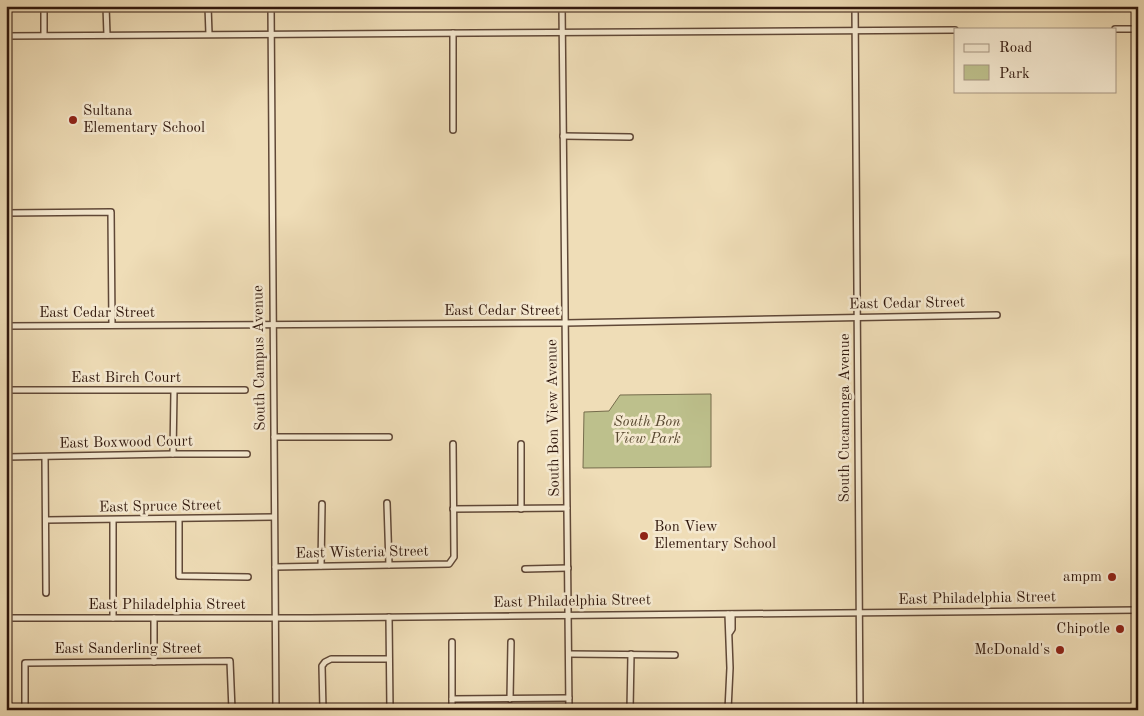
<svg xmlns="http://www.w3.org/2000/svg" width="1144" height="716" font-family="'Old Standard TT',serif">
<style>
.green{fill:#bdc08c;stroke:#766c4c}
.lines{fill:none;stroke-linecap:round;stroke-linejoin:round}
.minor-casing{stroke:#604837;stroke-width:8}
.minor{stroke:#f5e9d0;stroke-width:5}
.poi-dot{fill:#8f2418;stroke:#f5e9d0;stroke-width:2}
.labels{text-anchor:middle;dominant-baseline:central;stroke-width:5;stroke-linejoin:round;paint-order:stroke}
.poi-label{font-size:15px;fill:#30170c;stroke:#f5e9d0;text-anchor:end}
.street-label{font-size:15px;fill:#30170c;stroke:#f5e9d0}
.park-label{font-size:15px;font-style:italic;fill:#5a4a32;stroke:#f5e9d0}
</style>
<rect width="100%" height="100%" fill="#efddb7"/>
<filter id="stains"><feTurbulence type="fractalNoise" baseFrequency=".004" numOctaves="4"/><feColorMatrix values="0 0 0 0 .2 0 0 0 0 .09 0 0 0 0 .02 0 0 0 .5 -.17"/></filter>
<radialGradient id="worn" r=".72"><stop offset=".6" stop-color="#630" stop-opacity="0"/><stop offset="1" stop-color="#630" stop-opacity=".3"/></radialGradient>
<!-- green -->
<polygon class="green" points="711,394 711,467 583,468 584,412 609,411 620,395"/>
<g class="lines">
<!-- minor casing -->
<g class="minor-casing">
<g id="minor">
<polyline points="44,6 44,35"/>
<polyline points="106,6 107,35"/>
<polyline points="208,6 209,34"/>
<polyline points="271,6 276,710"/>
<polyline points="562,6 569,710"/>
<polyline points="855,6 860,710"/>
<polyline points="1115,29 1138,29"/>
<polyline points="453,33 453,130"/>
<polyline points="6,36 955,30"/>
<polyline points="563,136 630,137"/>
<polyline points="6,213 111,212 112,325"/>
<polyline points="6,326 565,323 997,315"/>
<polyline points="6,390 245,390"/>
<polyline points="274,437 389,437"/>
<polyline points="521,444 521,509"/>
<polyline points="173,454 174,391"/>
<polyline points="6,457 173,454 247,454"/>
<polyline points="45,457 46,593"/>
<polyline points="387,503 389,565"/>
<polyline points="453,509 567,508"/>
<polyline points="179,519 179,576 248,577"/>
<polyline points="46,520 274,517"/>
<polyline points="113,520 113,618"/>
<polyline points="321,566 322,504"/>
<polyline points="275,567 449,564 454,557 453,444"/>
<polyline points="525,569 568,568"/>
<polyline points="389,617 390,710"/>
<polyline points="6,618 310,618 1138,610"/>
<polyline points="154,618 154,662"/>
<polyline points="730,632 732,629 732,614"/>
<polyline points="569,654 675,655"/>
<polyline points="452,699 569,698"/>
<polyline points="510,699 511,642"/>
<polyline points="25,710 25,663 230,661 232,710"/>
<polyline points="323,710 322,666 325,662 331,659 389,659"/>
<polyline points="452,710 452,642"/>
<polyline points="630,710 631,654"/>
<polyline points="728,710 730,668 728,614"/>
</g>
</g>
<!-- minor -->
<use href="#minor" class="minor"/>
</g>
<!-- markers -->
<g class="poi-dot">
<circle cx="73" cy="120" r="5"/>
<circle cx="644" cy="536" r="5"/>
<circle cx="1112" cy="577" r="5"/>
<circle cx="1120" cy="629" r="5"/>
<circle cx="1060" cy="650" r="5"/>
</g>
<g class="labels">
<!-- poi labels -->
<g class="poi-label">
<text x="83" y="111" text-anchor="start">Sultana<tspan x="83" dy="17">Elementary School</tspan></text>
<text x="654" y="527" text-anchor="start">Bon View<tspan x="654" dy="17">Elementary School</tspan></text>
<text x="1102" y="577">ampm</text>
<text x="1110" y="629">Chipotle</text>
<text x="1050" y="650">McDonald's</text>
</g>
<!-- street labels -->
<g class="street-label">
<text transform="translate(907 304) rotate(-1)">East Cedar Street</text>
<text x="502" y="311">East Cedar Street</text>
<text x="97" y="313">East Cedar Street</text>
<text transform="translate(260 358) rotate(-91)">South Campus Avenue</text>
<text x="126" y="378">East Birch Court</text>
<text transform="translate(554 418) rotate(-91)">South Bon View Avenue</text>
<text transform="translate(845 418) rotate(-90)">South Cucamonga Avenue</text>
<text transform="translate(126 443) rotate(-1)">East Boxwood Court</text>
<text transform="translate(160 507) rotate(-1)">East Spruce Street</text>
<text transform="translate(362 553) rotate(-1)">East Wisteria Street</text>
<text transform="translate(977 599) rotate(-1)">East Philadelphia Street</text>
<text transform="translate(572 602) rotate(-1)">East Philadelphia Street</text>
<text x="167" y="605">East Philadelphia Street</text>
<text x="128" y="649">East Sanderling Street</text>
</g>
<!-- park labels -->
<g class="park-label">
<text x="647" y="422">South Bon<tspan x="647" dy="17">View Park</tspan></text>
</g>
</g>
<!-- margin -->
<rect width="1144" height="716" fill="none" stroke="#efddb7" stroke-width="25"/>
<rect x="8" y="8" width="1129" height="701" fill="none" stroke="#30170c" stroke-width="2.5"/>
<rect x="12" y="12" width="1119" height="691" fill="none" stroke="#30170c"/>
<!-- legend -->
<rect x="954" y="28" width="162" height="65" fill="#f5e9d0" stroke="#a69582"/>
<rect x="964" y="44" width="25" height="8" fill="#f5e9d0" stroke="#a69582"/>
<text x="999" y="52" font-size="15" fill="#30170c">Road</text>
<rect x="964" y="65" width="25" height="15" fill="#bdc08c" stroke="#a69582"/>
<text x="999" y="78" font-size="15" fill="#30170c">Park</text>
<rect width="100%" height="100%" filter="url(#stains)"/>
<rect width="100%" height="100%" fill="url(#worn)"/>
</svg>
